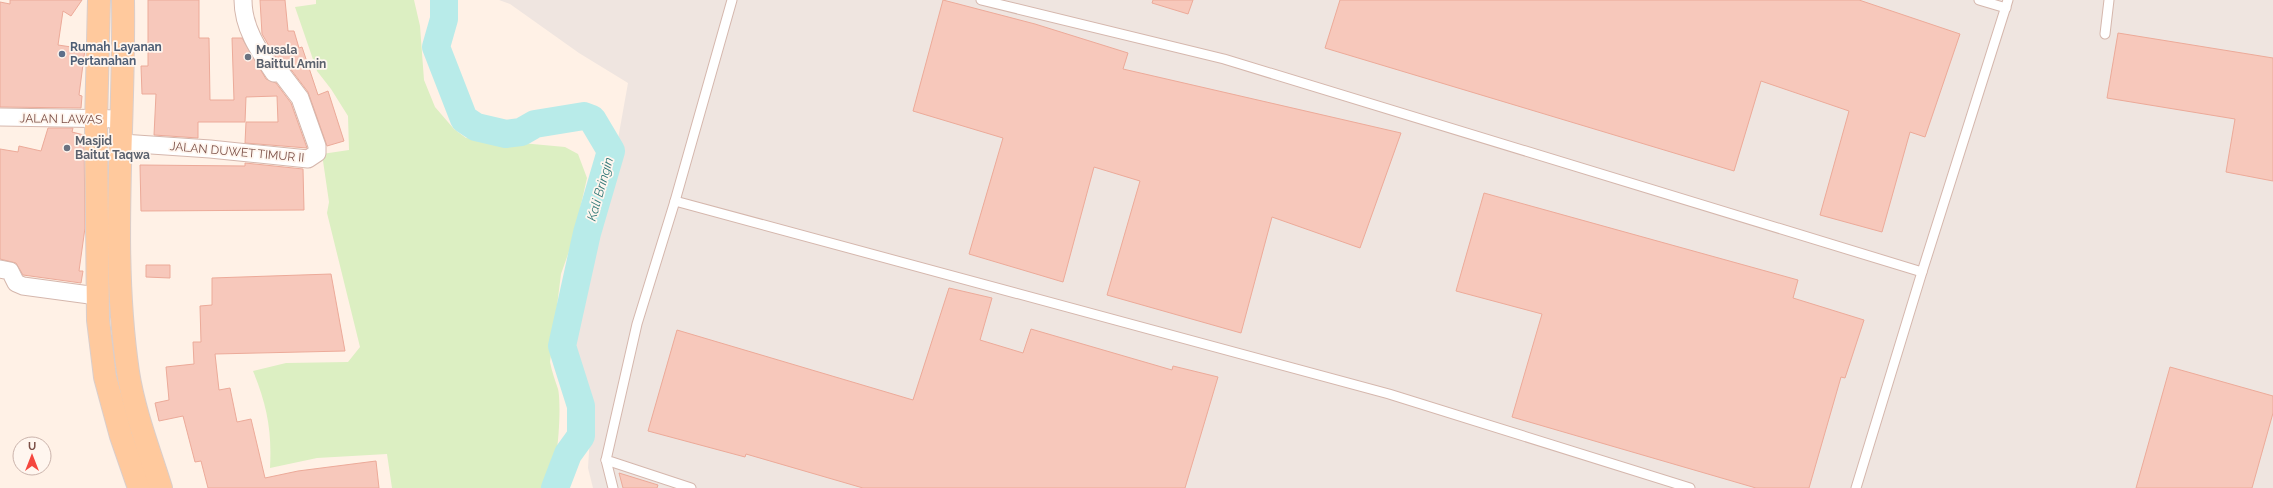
<svg xmlns="http://www.w3.org/2000/svg" width="2273" height="488" font-family="Raleway,sans-serif">
<style>
.industrial{fill:#efe5e0}
.green{fill:#dcefc2}
.lines{fill:none;stroke-linecap:round;stroke-linejoin:round}
.river{stroke:#b8ebe9;stroke-width:28}
.building{fill:#f7c8bb;stroke:#ecaa99}
.lane-casing{stroke:#d5b7ad;stroke-width:11}
.street-casing{stroke:#d5b7ad;stroke-width:19}
.primary-casing{stroke:#dacecb;stroke-width:24}
.lane{stroke:#fff;stroke-width:9}
.street{stroke:#fff;stroke-width:17}
.primary{stroke:#ffc99d;stroke-width:22}
.service-dot{fill:#5c6f8a;stroke:#fff6ef;stroke-width:1.5}
.worship-dot{fill:#6b7280;stroke:#fff6ef;stroke-width:1.5}
.labels{text-anchor:middle;dominant-baseline:central;stroke-width:3.5;stroke-linejoin:round;paint-order:stroke}
.service-label{font-size:12px;font-weight:bold;fill:#4e5e75;stroke:#fff6ef;text-anchor:start}
.worship-label{font-size:12px;font-weight:bold;fill:#5b616d;stroke:#fff6ef;text-anchor:start}
.street-label{font-size:12px;fill:#7c5047;stroke:#fff6ef}
.water-label{font-size:13px;font-style:italic;fill:#367b7a;stroke:#fff6ef}
</style>
<rect width="100%" height="100%" fill="#fff1e6"/>
<!-- industrial -->
<polygon class="industrial" points="499,0 2273,0 2273,488 593,488 588,468 591,420 583,380 569,337 585,264 613,167 628,83 579,53 510,4"/>
<!-- green -->
<path class="green" d="M316,0H414L420,26L424,80L435,107L454,129L466,138L565,147L578,154L587,178L573,240L561,274L550,362C552,372 555,380 558,389C561,401 559,441 556,454C554,466 544,475 543,488H392L387,454L317,458L270,468C272,431 267,405 253,371L286,363L348,362L360,347L327,213L329,202L322,154L349,150L348,116L331,89L317,71L295,7L316,4Z"/>
<g class="lines">
<!-- river -->
<polyline class="river" points="444,0 444,19 436,47 464,119 476,127 506,134 521,132 535,124 584,116 592,119 611,151 587,233 562,346 581,406 581,436 568,454 555,488"/>
</g>
<!-- building -->
<g class="building">
<polygon points="10,0 82,0 71,16 63,11 58,45 85,49 79,95 82,96 81,108 0,107 0,2 10,4"/>
<polygon points="148,0 199,0 199,38 209,38 210,100 234,100 232,38 242,38 266,79 276,83 291,103 307,148 245,143 246,122 278,122 277,96 246,97 245,122 198,122 198,138 154,135 156,94 142,94 141,66 148,66"/>
<polygon points="260,0 285,0 288,31 294,31 299,48 302,47 318,95 328,91 344,141 327,146 308,92 289,67 279,63 262,34"/>
<polygon points="943,0 1035,24 1128,53 1123,69 1401,133 1360,248 1272,217 1241,333 1107,295 1140,181 1094,167 1063,282 969,254 1003,138 913,111"/>
<polygon points="1153,0 1193,0 1188,14 1152,3"/>
<polygon points="1340,0 1859,0 1960,34 1925,137 1910,132 1882,232 1820,215 1849,111 1761,81 1734,171 1325,48"/>
<polygon points="2118,33 2273,58 2273,181 2226,172 2235,119 2107,98"/>
<polygon points="48,128 73,128 72,132 84,135 85,228 79,271 83,271 81,283 23,275 16,263 0,259 0,149 18,152 19,146 41,151"/>
<polygon points="245,163 303,169 304,210 141,211 140,165 245,166"/>
<polygon points="1484,193 1798,280 1793,298 1864,320 1845,378 1841,377 1809,488 1756,488 1512,417 1542,314 1456,291"/>
<polygon points="146,265 170,265 170,278 146,277"/>
<polygon points="331,274 345,351 215,354 219,390 230,388 237,422 251,419 265,478 298,471 376,461 379,488 208,488 201,461 195,462 183,416 159,421 155,403 169,400 166,367 194,364 193,342 201,342 200,306 212,305 212,278"/>
<polygon points="949,288 992,298 980,340 1023,353 1031,329 1172,370 1173,366 1218,377 1185,488 863,488 746,454 745,457 648,431 677,330 913,400"/>
<polygon points="2170,367 2273,396 2273,413 2252,488 2136,488"/>
<polygon points="619,473 658,485 657,488 623,488"/>
</g>
<g class="lines">
<!-- lane casing -->
<g class="lane-casing">
<g id="lane">
<polyline points="981,0 1224,59 1922,272"/>
<polyline points="1979,0 2006,8"/>
<polyline points="2105,34 2109,0"/>
<polyline points="675,201 1389,394 1690,488"/>
<polyline points="606,460 613,488"/>
<polyline points="691,488 606,460 637,324 675,201 732,0"/>
<polyline points="1856,488 1922,272 2008,0"/>
</g>
</g>
<!-- street casing -->
<g class="street-casing">
<g id="street">
<polyline points="0,117 122,119"/>
<path d="M122,143L210,149L308,159L317,153V146L300,98L281,73H274C259,51 243,28 243,0"/>
<polyline points="0,269 10,271 16,283 23,286 97,296"/>
</g>
</g>
<!-- primary casing -->
<g class="primary-casing">
<g id="primary">
<polyline points="99,0 96,124 98,320 105,377 121,436 139,488"/>
<path d="M123,0C125,124 110,249 128,372C134,411 149,450 161,488"/>
</g>
</g>
<!-- lane -->
<use href="#lane" class="lane"/>
<!-- street -->
<use href="#street" class="street"/>
<!-- primary -->
<use href="#primary" class="primary"/>
</g>
<!-- markers -->
<circle class="service-dot" cx="62" cy="54" r="4"/>
<g class="worship-dot">
<circle cx="248" cy="57" r="4"/>
<circle cx="67" cy="148" r="4"/>
</g>
<g class="labels">
<!-- service labels -->
<g class="service-label">
<text x="70" y="47">Rumah Layanan<tspan x="70" dy="14">Pertanahan</tspan></text>
</g>
<!-- worship labels -->
<g class="worship-label">
<text x="256" y="50">Musala<tspan x="256" dy="14">Baittul Amin</tspan></text>
<text x="75" y="141">Masjid<tspan x="75" dy="14">Baitut Taqwa</tspan></text>
</g>
<!-- street labels -->
<g class="street-label">
<text transform="translate(61 119) rotate(1)">JALAN LAWAS</text>
<text transform="translate(237 152) rotate(5)">JALAN DUWET TIMUR II</text>
</g>
<!-- water labels -->
<g class="water-label">
<text transform="translate(600 189) rotate(-74)">Kali Bringin</text>
</g>
</g>
<!-- north arrow -->
<g transform="translate(32 456)"><circle r="19" fill="#fff6ef" stroke="#cbb4ac"/>
<path d="M0-3L7 15L0 10L-7 15Z" fill="#f5473e"/>
<text y="-6" font-size="11" font-weight="bold" text-anchor="middle" fill="#7c5047">U</text>
</g>
</svg>
